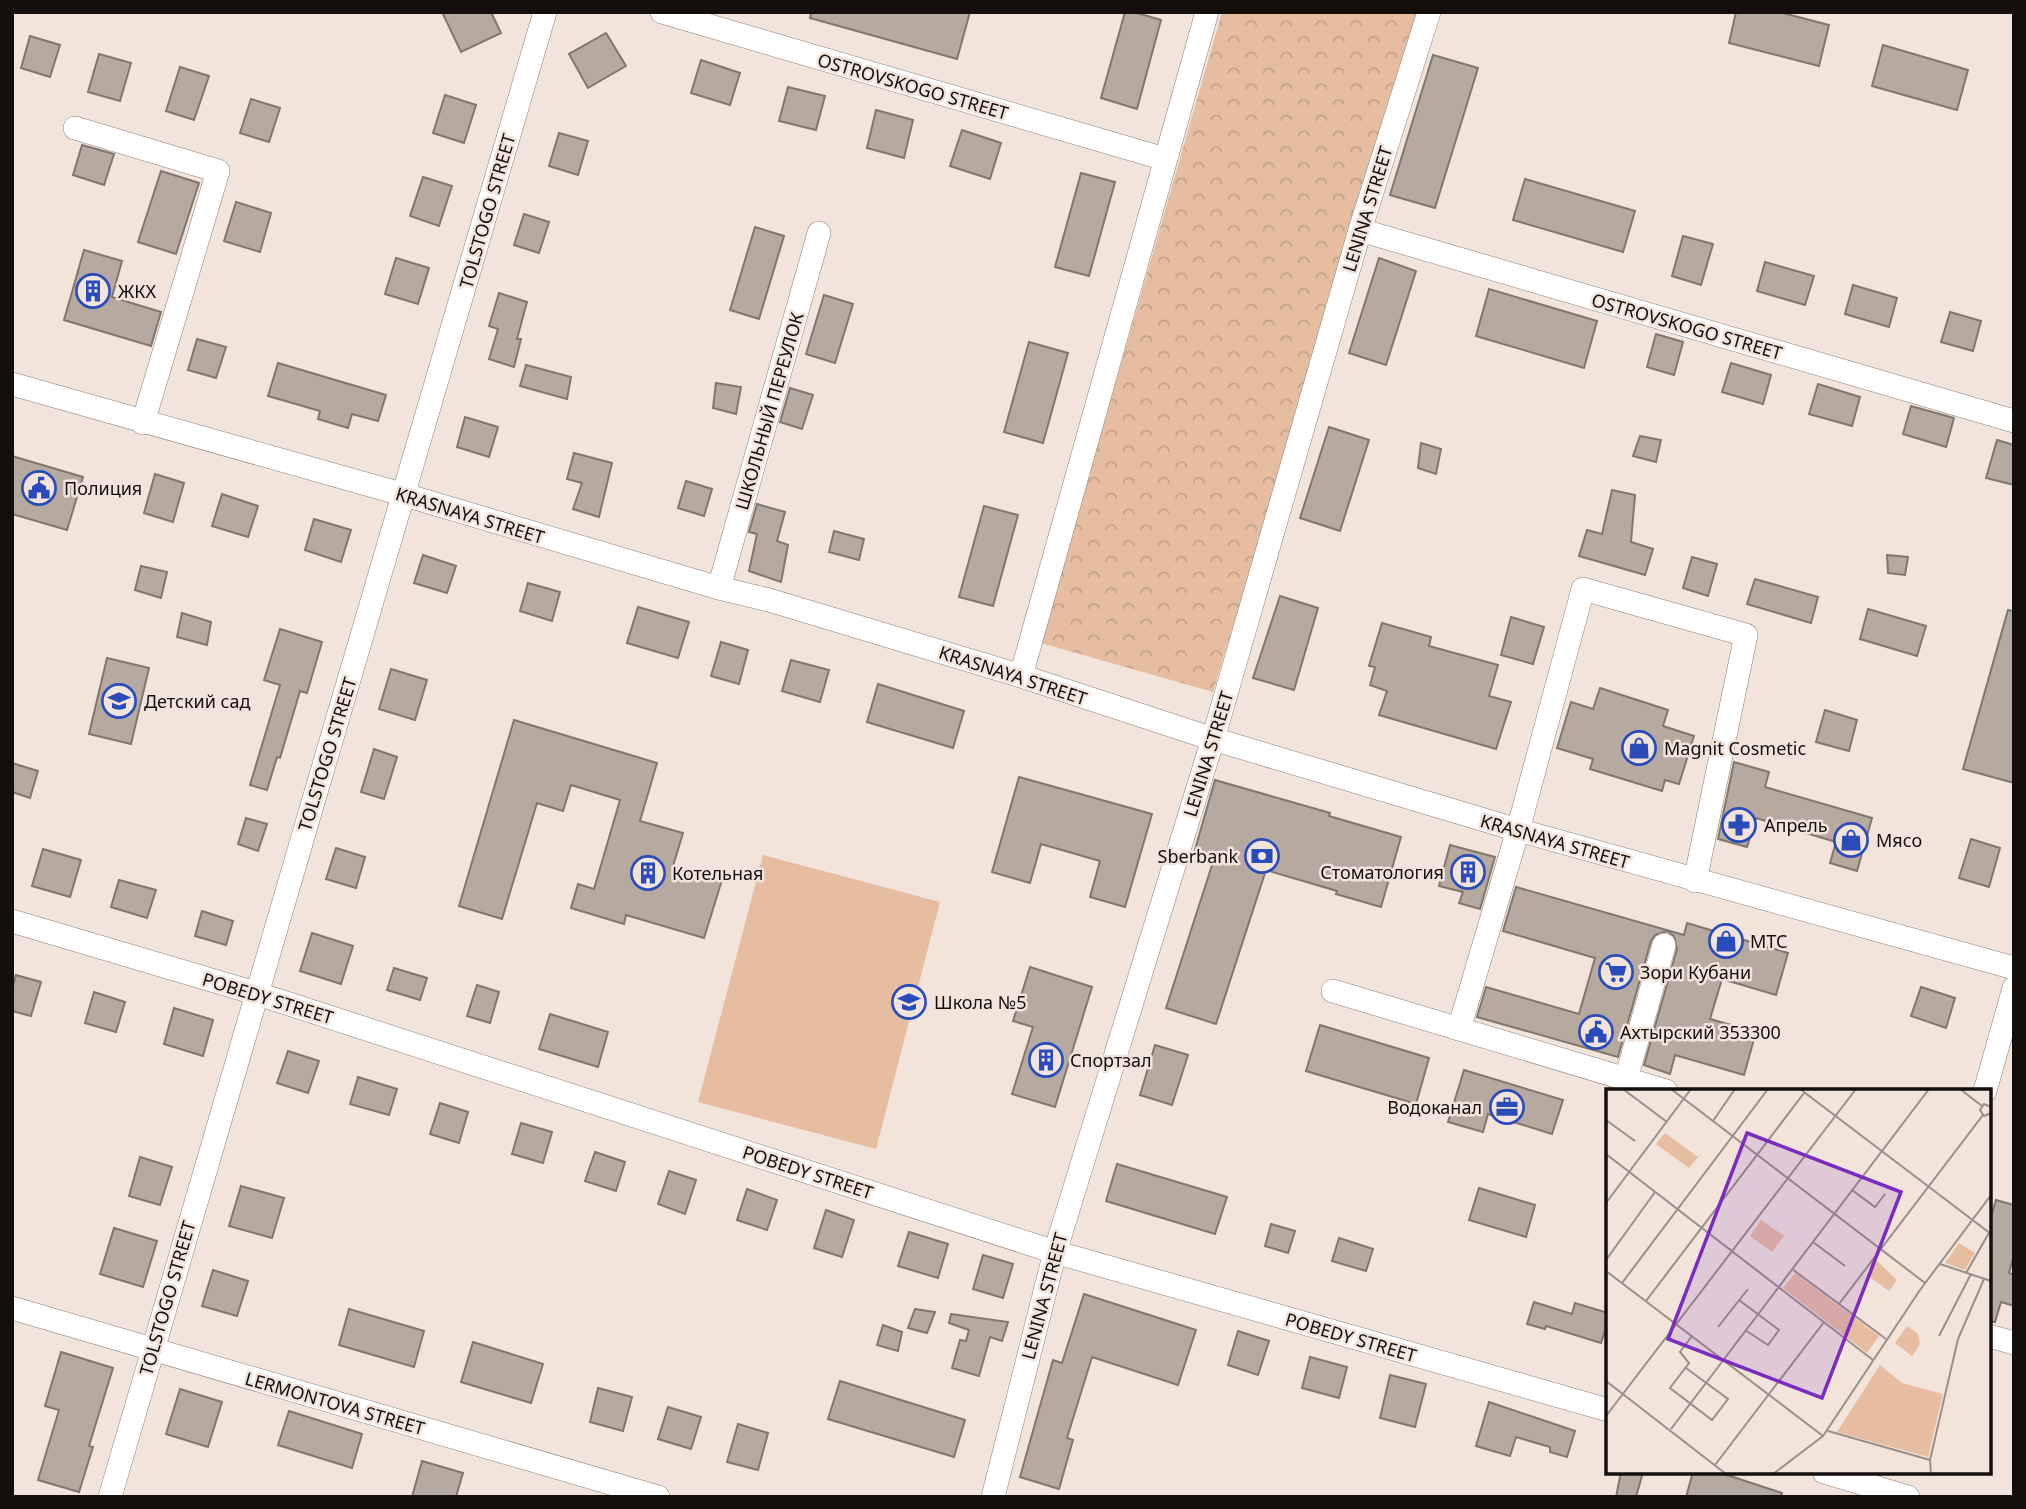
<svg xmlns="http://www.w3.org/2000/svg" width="2026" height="1509" font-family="'Noto Sans',sans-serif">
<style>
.grass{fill:#e6bda1}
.park{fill:url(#park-crowns)}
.building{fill:#b6a9a0;stroke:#82766d;stroke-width:2}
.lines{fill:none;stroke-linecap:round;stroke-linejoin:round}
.minor-casing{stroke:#8b7f76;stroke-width:24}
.minor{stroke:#fff;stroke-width:23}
.labels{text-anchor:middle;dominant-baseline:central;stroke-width:5;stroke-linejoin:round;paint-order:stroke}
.street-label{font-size:18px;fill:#140f0c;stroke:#f2e4db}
.poi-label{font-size:18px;fill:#140f0c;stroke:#f2e4db;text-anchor:start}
.inset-road{fill:none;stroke:#998f88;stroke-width:2}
.view{fill:#7b2cbf;fill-opacity:0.15;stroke:#7b2cbf;stroke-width:3.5}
.inset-edge{fill:none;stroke:#140f0c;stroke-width:3.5}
</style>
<defs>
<pattern id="park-crowns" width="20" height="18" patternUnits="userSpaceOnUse" patternTransform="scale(1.75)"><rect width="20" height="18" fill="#e6bda1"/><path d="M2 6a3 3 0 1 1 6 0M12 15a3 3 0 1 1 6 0" fill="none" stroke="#c4a189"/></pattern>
</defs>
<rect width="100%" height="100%" fill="#f2e4db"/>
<!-- grass -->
<polygon class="grass" points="763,855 940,902 876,1149 698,1102"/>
<!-- park -->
<polygon class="park" points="1222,12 1420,12 1213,692 1041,643"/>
<!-- building -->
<g class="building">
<polygon points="442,12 491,12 501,33 461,52"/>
<polygon points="811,12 970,12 957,59 810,18"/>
<polygon points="1125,12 1134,12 1161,20 1137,109 1101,98"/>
<polygon points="1736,12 1779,12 1829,25 1819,66 1729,43"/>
<polygon points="606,33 626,66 588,88 569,54"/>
<polygon points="30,36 60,45 50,77 21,68"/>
<polygon points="1883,45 1968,70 1957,110 1872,86"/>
<polygon points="99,54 131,63 120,101 88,92"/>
<polygon points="1433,55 1478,68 1435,208 1390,195"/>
<polygon points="701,60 740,73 730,105 691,93"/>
<polygon points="180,67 209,76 194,120 166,111"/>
<polygon points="788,87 825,96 816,130 779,121"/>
<polygon points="445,95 476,105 464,143 433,133"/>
<polygon points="251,99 280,108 269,142 240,133"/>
<polygon points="876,110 913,120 904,158 867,148"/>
<polygon points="962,130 1001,143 990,179 950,166"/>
<polygon points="559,133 588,141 578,175 549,166"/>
<polygon points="82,145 114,154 104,185 73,175"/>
<polygon points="161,171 199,183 176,254 138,242"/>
<polygon points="1081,173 1115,182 1089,276 1055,267"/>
<polygon points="423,177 452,186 439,226 410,216"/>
<polygon points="1525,179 1635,211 1623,252 1513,220"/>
<polygon points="236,202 271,213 260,252 224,241"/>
<polygon points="524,214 549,222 539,253 514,245"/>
<polygon points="755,227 784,236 759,319 730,310"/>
<polygon points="1683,236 1713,244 1701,285 1672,276"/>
<polygon points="84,250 122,261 112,297 161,312 151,346 64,320"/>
<polygon points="396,258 429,268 418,304 385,294"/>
<polygon points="1379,258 1416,271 1386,365 1349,353"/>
<polygon points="1765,262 1814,276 1805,305 1757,291"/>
<polygon points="1853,285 1897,298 1889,327 1845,314"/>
<polygon points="1489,289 1597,321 1584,368 1476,336"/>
<polygon points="499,293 527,302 517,339 521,339 514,367 489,359 498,329 489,326"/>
<polygon points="824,295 853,304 835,363 806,354"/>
<polygon points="1950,312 1981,321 1973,351 1941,342"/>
<polygon points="1656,334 1683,342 1674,375 1647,367"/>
<polygon points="197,339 226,347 216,378 188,370"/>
<polygon points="1029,342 1068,353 1043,443 1004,432"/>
<polygon points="278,363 386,395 378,421 352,414 348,428 318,419 320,411 268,396"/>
<polygon points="1731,363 1771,375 1763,404 1722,392"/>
<polygon points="526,365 571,377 567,399 520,386"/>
<polygon points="716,383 741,387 736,414 713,408"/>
<polygon points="1818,384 1860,397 1852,426 1809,414"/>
<polygon points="790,388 813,395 802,429 780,422"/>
<polygon points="1911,406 1954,418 1946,447 1903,434"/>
<polygon points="465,417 498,427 489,457 457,447"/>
<polygon points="1329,427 1369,440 1340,531 1300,518"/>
<polygon points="1640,436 1661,440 1656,462 1633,456"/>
<polygon points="1997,440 2014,445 2014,485 1986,478"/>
<polygon points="1421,443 1441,449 1436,474 1418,468"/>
<polygon points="574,453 612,463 599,517 573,509 582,483 567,479"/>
<polygon points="12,456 83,477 67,530 12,514"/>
<polygon points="155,474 184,483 173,522 144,513"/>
<polygon points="686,481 712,489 704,516 678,508"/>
<polygon points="1612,490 1635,495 1631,542 1653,549 1645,575 1579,556 1587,530 1602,534"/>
<polygon points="222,494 258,506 248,537 212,526"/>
<polygon points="757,504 785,512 777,541 788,545 781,582 749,571 757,534 749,532"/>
<polygon points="984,506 1018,515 993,606 959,597"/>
<polygon points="314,519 351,530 341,562 305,550"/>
<polygon points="834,531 864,539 859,560 829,552"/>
<polygon points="423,555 456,566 447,593 414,583"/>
<polygon points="1887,555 1908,557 1905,575 1888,573"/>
<polygon points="1692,557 1717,564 1708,596 1683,588"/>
<polygon points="141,566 167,572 161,598 135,590"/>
<polygon points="1755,579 1818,597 1811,623 1747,604"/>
<polygon points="528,583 560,592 552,621 520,611"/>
<polygon points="1280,596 1318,608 1294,690 1253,678"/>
<polygon points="638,607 689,622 678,658 627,643"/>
<polygon points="1868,609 1926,626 1917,656 1860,639"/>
<polygon points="2008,610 2014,611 2014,783 1963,769"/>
<polygon points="182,613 211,622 207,645 177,637"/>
<polygon points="1511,617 1544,627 1533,664 1501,655"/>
<polygon points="1382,623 1431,637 1429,646 1498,665 1489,696 1511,702 1496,749 1379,715 1387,691 1370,685 1375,667 1369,666"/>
<polygon points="280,629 322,642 307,693 300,691 280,758 277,757 267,790 250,785 280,685 264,680"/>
<polygon points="721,642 748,650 739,684 711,676"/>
<polygon points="107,658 149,668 131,744 89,734"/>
<polygon points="791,660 829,670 820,702 782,691"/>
<polygon points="391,669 427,680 415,720 379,709"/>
<polygon points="878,684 964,711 953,748 867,722"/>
<polygon points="1600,688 1668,710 1663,726 1694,736 1679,784 1665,780 1662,791 1590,769 1593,759 1557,748 1571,702 1593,709"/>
<polygon points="1825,710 1857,720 1849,751 1816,742"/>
<polygon points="514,720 657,763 640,821 683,833 673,866 722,880 704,938 626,915 624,924 571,908 578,884 594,889 620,800 571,785 563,811 537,803 502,919 459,906"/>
<polygon points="374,749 397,757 384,799 361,792"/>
<polygon points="1734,762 1769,772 1765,787 1872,818 1857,871 1830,863 1836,842 1756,818 1747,847 1718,839"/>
<polygon points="12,763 38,771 30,798 12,792"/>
<polygon points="1019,777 1152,814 1125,907 1090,897 1100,861 1041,844 1030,883 992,872"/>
<polygon points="1215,780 1330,813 1329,816 1401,837 1381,907 1336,894 1337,891 1266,870 1216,1024 1166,1008 1214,859 1194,853"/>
<polygon points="246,818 267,824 258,851 238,844"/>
<polygon points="1971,839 2000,848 1989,887 1959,878"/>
<polygon points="1450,845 1495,857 1480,909 1459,903 1463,892 1439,886"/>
<polygon points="336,848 365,857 356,888 326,879"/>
<polygon points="43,849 81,860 70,897 32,886"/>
<polygon points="119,880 156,890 147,918 111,907"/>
<polygon points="1516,887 1684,935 1687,923 1788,953 1776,995 1722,979 1710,1019 1756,1032 1744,1075 1675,1055 1670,1074 1644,1065 1677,949 1674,936 1667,931 1655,935 1651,941 1618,1057 1477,1017 1486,987 1579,1014 1595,958 1503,931"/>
<polygon points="202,911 233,921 226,945 195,936"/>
<polygon points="312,933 353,946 341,984 300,971"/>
<polygon points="1030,967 1092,987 1055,1107 1012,1094 1033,1027 1013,1021"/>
<polygon points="394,968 427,978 420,1000 387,990"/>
<polygon points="16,975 41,982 31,1016 12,1011 12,989"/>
<polygon points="477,985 499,992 490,1023 467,1016"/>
<polygon points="1921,987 1955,998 1946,1028 1911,1016"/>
<polygon points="94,992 125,1002 116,1032 85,1023"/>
<polygon points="174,1008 213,1020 203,1056 164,1044"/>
<polygon points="550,1014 608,1032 598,1067 539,1049"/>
<polygon points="1320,1025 1429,1058 1416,1104 1306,1071"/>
<polygon points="1155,1045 1188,1055 1172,1105 1140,1095"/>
<polygon points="288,1051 319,1061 308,1093 277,1083"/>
<polygon points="1464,1070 1563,1100 1552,1134 1488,1114 1483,1132 1448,1122"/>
<polygon points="358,1077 397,1089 389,1115 350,1104"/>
<polygon points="440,1103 468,1112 459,1143 430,1134"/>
<polygon points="521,1123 552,1132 543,1163 512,1154"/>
<polygon points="595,1152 625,1162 616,1191 585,1181"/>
<polygon points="140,1157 172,1167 160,1205 129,1196"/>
<polygon points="1117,1164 1227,1197 1215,1234 1106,1201"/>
<polygon points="669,1171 696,1180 685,1214 658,1204"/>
<polygon points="241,1186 284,1198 272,1238 229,1226"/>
<polygon points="1479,1188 1535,1205 1526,1237 1469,1220"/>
<polygon points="747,1189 777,1200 767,1230 737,1220"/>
<polygon points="1996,1200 2014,1205 2014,1255 2009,1273 2014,1275 2014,1306 2001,1302 1995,1322 1989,1321 1989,1223"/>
<polygon points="826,1210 854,1220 842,1257 814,1248"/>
<polygon points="1271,1224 1295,1231 1288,1253 1265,1246"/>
<polygon points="114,1228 157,1241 143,1287 100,1274"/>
<polygon points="909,1232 948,1244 938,1278 898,1266"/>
<polygon points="1339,1238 1373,1249 1366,1271 1332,1261"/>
<polygon points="983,1255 1013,1264 1003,1298 973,1289"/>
<polygon points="213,1270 248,1281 237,1316 202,1306"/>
<polygon points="1084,1294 1196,1330 1178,1385 1092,1357 1067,1438 1073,1440 1059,1489 1020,1477 1053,1360 1062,1363"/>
<polygon points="1534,1302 1572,1314 1575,1303 1608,1313 1608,1321 1601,1343 1546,1326 1545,1329 1527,1324"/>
<polygon points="349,1309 424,1331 414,1367 339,1345"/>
<polygon points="915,1309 935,1312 927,1333 908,1328"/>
<polygon points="951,1314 1008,1322 1002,1341 990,1337 979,1376 952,1368 960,1340 966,1341 969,1330 949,1323"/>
<polygon points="883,1325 902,1332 898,1351 877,1345"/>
<polygon points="1238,1331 1269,1341 1258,1375 1228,1365"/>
<polygon points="473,1342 543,1364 531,1403 461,1382"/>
<polygon points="61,1352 113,1368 89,1446 93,1447 79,1492 38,1480 59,1410 45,1406"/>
<polygon points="1310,1357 1347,1367 1339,1398 1302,1388"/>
<polygon points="1390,1375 1426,1384 1415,1427 1380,1418"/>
<polygon points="840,1381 965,1420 954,1457 828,1419"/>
<polygon points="598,1388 632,1397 623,1431 590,1422"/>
<polygon points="180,1389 222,1402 208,1447 166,1434"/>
<polygon points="1489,1402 1575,1431 1567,1457 1550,1452 1550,1447 1516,1437 1510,1456 1476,1446"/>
<polygon points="668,1407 701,1417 691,1449 658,1439"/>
<polygon points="289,1411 362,1434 352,1468 278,1445"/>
<polygon points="738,1424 768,1433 758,1470 727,1462"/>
<polygon points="422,1461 463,1473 456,1497 412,1497"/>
<polygon points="1621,1472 1643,1472 1636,1497 1616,1497"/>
<polygon points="1693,1472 1718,1472 1782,1493 1781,1497 1686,1497"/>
</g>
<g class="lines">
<!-- minor casing -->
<g class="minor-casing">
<g id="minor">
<polyline points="662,12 1165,159"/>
<polyline points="75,128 218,171 143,423"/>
<polyline points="1360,230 2014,421"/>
<polyline points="12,384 405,495 719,588 769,600 1021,676 1213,739 1518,830 2014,968"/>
<polyline points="719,588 819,233"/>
<polyline points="1021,676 1207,12"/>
<polyline points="12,921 255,993 1055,1252 1608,1410"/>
<polyline points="1333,991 1666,1091"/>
<polyline points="1459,1029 1518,830 1583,589 1746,635 1695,881"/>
<polyline points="1626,1079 1664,945"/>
<polyline points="1985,1091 2014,988"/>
<polyline points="12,1308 658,1497"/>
<polyline points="1989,1336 2014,1343"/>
<polyline points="1824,1472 1908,1497"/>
<path d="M110,1497C253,1001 401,508 545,12"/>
<polyline points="993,1497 1055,1252 1213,739 1360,230 1429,12"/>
</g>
</g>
<!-- minor -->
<use href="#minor" class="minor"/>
</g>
<!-- icons -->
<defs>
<g id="building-ring" transform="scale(1.75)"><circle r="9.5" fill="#f2e4db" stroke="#2a4bba" stroke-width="1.5"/><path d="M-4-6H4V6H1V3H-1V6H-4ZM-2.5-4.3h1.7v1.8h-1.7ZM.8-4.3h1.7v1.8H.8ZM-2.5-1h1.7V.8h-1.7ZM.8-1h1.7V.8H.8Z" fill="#2a4bba"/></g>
<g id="civic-ring" transform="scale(1.75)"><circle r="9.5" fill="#f2e4db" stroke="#2a4bba" stroke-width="1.5"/><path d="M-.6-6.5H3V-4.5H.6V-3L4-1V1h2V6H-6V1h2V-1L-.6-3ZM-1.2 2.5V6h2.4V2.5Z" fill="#2a4bba"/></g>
<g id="school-ring" transform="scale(1.75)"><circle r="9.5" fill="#f2e4db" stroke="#2a4bba" stroke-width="1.5"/><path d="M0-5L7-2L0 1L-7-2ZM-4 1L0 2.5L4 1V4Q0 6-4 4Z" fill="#2a4bba"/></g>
<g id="shop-ring" transform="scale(1.75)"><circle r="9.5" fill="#f2e4db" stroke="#2a4bba" stroke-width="1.5"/><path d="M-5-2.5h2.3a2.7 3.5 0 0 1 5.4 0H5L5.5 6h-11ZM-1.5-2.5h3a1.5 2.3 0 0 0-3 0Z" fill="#2a4bba"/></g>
<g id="pharmacy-ring" transform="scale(1.75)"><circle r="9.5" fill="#f2e4db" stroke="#2a4bba" stroke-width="1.5"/><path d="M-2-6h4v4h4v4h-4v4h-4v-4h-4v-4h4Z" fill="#2a4bba"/></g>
<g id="bank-ring" transform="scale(1.75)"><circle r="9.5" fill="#f2e4db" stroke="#2a4bba" stroke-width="1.5"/><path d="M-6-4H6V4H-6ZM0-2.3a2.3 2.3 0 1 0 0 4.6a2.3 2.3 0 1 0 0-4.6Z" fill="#2a4bba"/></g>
<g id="supermarket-ring" transform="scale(1.75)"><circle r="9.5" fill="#f2e4db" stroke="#2a4bba" stroke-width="1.5"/><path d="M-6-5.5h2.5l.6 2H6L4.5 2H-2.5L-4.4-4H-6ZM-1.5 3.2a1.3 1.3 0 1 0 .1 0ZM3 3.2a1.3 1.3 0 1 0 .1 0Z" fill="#2a4bba"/></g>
<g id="office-ring" transform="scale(1.75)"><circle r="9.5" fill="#f2e4db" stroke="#2a4bba" stroke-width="1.5"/><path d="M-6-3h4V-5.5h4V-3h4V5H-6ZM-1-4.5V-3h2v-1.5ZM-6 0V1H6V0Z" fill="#2a4bba"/></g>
</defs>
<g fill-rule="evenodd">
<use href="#building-ring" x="93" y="291"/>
<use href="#civic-ring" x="39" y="488"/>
<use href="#school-ring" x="119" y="701"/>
<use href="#shop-ring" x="1639" y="748"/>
<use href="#pharmacy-ring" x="1739" y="825"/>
<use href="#shop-ring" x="1851" y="840"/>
<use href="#bank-ring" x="1262" y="856"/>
<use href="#building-ring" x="1468" y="872"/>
<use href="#building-ring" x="648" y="873"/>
<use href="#shop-ring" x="1726" y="941"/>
<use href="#supermarket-ring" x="1616" y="972"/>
<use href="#school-ring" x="909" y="1002"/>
<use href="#civic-ring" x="1596" y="1032"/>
<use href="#building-ring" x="1046" y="1060"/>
<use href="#office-ring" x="1507" y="1107"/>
</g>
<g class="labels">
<!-- street labels -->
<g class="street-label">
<text transform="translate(913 86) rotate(16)">OSTROVSKOGO STREET</text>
<text transform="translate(1367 209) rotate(-73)">LENINA STREET</text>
<text transform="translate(487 211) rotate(-74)">TOLSTOGO STREET</text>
<text transform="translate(1687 326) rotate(16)">OSTROVSKOGO STREET</text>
<text transform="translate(769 411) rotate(-74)">ШКОЛЬНЫЙ ПЕРЕУЛОК</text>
<text transform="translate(470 515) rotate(17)">KRASNAYA STREET</text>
<text transform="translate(1013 675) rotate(18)">KRASNAYA STREET</text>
<text transform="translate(327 754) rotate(-73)">TOLSTOGO STREET</text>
<text transform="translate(1208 754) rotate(-73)">LENINA STREET</text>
<text transform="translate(1555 841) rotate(16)">KRASNAYA STREET</text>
<text transform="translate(268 998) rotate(17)">POBEDY STREET</text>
<text transform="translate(808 1172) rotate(18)">POBEDY STREET</text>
<text transform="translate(1044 1296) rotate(-75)">LENINA STREET</text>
<text transform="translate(167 1298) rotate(-74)">TOLSTOGO STREET</text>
<text transform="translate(1351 1337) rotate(16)">POBEDY STREET</text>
<text transform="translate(335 1403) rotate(16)">LERMONTOVA STREET</text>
</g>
<!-- poi labels -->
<g class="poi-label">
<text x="118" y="291">ЖКХ</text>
<text x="64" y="488">Полиция</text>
<text x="144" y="701">Детский сад</text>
<text x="1664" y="748">Magnit Cosmetic</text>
<text x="1764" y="825">Апрель</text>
<text x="1876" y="840">Мясо</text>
<text x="1238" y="856" text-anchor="end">Sberbank</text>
<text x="1444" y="872" text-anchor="end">Стоматология</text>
<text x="672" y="873">Котельная</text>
<text x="1750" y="941">МТС</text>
<text x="1640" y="972">Зори Кубани</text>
<text x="934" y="1002">Школа №5</text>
<text x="1620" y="1032">Ахтырский 353300</text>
<text x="1070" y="1060">Спортзал</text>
<text x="1482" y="1107" text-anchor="end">Водоканал</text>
</g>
</g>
<!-- overview -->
<g transform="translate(1606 1089)">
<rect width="385" height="385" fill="#f2e4db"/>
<path d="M59,44L92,68L83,79L50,55ZM155,131L178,147L166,163L144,147ZM353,154L369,164L359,181L339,174ZM271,172L291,191L283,202L261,186ZM274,276L296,294L337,305L322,368L231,343Z" fill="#e6bda1"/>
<path d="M189,184L273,247L261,264L177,199ZM301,237L312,245L314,255L306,267L289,254Z" fill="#e6bda1"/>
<path class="inset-road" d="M17,0L61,33M65,0L319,194M194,0L385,145M354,0L376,17M385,18L378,15L374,21L378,27L385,24M0,31L29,52M107,32L129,0M0,65L267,271M246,101L269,118L279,105M0,114L85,0M207,153L239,177M0,171L49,103M334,175L385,192M186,180L280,250M0,182L217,347M360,184L383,144M16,194L162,0M133,211L173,241L162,256L139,241M40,212L198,4M233,215L377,26M112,238L142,200M333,247L365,185M80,279L122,310L106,331L64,299L83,274L74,263L86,247M0,292L120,385M0,327L250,0M65,340L323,0M222,342L324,371M109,376L218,233M167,385L217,347L314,201L385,106M325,385L324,371L352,250L378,190"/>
<path class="view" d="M141,44L295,103L216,309L62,250Z"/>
<rect width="385" height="385" class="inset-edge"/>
</g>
<!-- border -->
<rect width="2026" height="1509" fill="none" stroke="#140f0c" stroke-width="28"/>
</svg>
